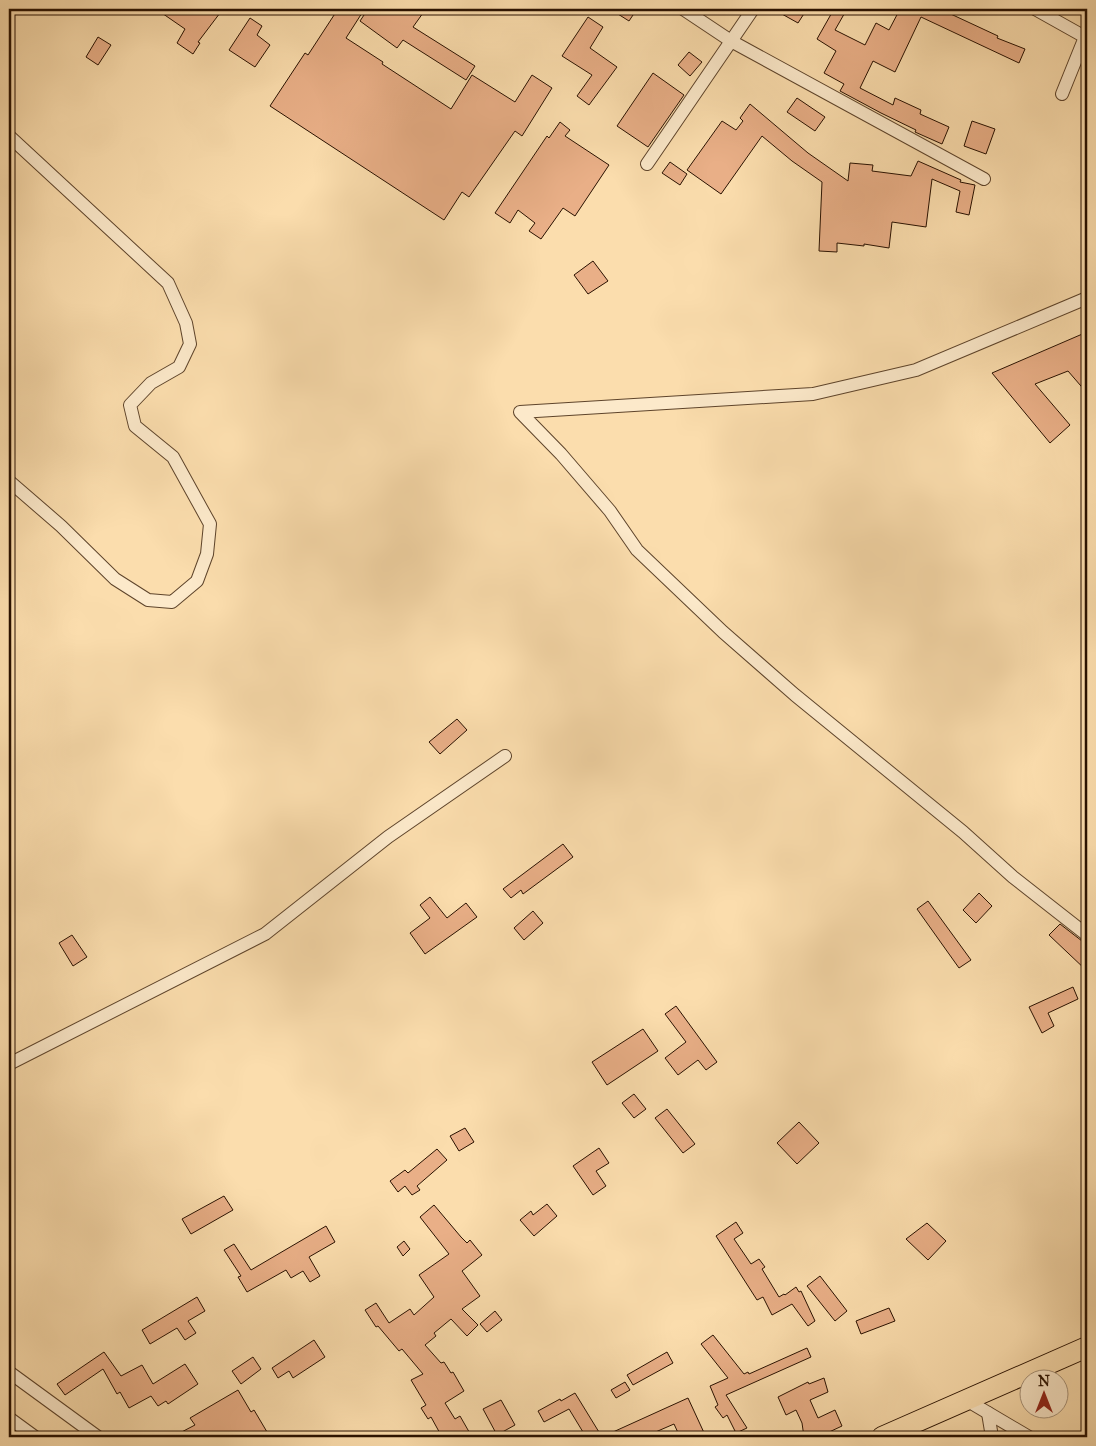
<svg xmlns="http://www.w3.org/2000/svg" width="1096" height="1446" font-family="'IM FELL Great Primer',serif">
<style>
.building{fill:#e9af87;stroke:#291100}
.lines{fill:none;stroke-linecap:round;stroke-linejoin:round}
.minor-casing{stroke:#5e442b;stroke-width:14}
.trunk-casing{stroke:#291100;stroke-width:22}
.minor{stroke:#fce9ca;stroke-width:12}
.trunk{stroke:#fbddad;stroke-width:20}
</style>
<rect width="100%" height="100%" fill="#fbddad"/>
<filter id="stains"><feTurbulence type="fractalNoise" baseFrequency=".004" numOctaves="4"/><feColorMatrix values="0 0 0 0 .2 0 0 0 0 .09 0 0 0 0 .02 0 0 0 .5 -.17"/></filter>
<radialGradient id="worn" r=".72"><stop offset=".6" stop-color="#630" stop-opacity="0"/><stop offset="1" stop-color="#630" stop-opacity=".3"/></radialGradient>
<!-- building -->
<g class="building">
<polygon points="156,9 223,9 198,42 200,43 193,54 177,43 185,29"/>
<polygon points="338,9 355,9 362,13 346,38 383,62 382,64 451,109 472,75 515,102 532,75 552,88 522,136 515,131 469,197 462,192 444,220 270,106 305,53 308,55"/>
<polygon points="368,9 418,9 423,13 413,27 475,66 466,80 403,40 397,48 360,21"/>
<polygon points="610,9 637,9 629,21"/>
<polygon points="773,9 807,9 798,23"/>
<polygon points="834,9 847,9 835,30 865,45 876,23 889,30 900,9 940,9 998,36 997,38 1025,49 1019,63 921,17 895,72 873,61 860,88 893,105 895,98 921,110 920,114 949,127 942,144 915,132 916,130 881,113 840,91 844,84 824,73 836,51 817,39"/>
<polygon points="588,17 603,27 590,48 617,67 589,105 577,96 592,75 562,56"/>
<polygon points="250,18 262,26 257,35 270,45 255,67 229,50"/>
<polygon points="98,37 111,45 98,65 86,57"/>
<polygon points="689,52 702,62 690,76 678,65"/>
<polygon points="653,73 684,95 648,147 617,126"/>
<polygon points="797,98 825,117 815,131 787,112"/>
<polygon points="750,104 808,153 848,181 850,163 873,165 872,171 911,176 918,161 961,180 960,182 975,185 969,215 956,212 960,191 932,179 926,227 892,222 889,248 864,244 864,246 837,243 837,252 819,251 822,182 792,161 762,136 721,194 687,170 722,121 736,130 743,121 740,118"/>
<polygon points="972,121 995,129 986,154 964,146"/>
<polygon points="560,122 570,130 565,136 609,165 575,216 563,208 541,239 529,231 535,223 518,210 510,223 495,213 547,136 549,138"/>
<polygon points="670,162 687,174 680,185 662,173"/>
<polygon points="593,261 608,281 588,294 574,275"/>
<polygon points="1087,332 1087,393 1068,371 1035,384 1070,425 1050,443 992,373"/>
<polygon points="457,719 467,730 440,754 429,742"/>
<polygon points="563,844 573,857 523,894 521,890 511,898 503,889"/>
<polygon points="979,893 992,906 976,923 963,910"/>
<polygon points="430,897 447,918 466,903 477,917 425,954 410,933 430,918 420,905"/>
<polygon points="928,901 971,960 959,968 917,909"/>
<polygon points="533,911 543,923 524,940 514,928"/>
<polygon points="1060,924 1082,941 1087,943 1087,971 1049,935"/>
<polygon points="72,935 87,957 73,966 59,943"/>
<polygon points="1073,987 1078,999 1048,1013 1054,1026 1042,1033 1029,1007"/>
<polygon points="676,1006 717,1062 706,1070 698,1060 678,1075 665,1058 686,1042 665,1014"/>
<polygon points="643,1029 658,1051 607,1085 592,1062"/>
<polygon points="634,1094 646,1109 634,1118 622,1103"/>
<polygon points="667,1109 695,1144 683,1153 655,1118"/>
<polygon points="799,1122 819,1143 797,1164 777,1143"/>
<polygon points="465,1128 474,1142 459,1151 450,1136"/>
<polygon points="599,1148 609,1163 596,1171 606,1186 593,1195 573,1166"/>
<polygon points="437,1149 447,1160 417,1186 420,1190 412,1195 405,1186 398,1192 390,1181 405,1170 408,1173"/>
<polygon points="224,1196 233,1210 191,1234 182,1219"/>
<polygon points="547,1204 557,1216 534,1236 520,1220 531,1211 533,1215"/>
<polygon points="434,1205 461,1237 467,1243 470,1240 482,1255 462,1271 480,1296 462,1309 478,1325 467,1336 451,1319 434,1333 436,1336 425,1345 441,1363 444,1362 451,1373 453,1372 464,1391 445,1403 455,1419 460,1416 472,1437 442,1437 431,1417 428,1419 421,1408 426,1405 411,1380 423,1374 402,1349 399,1351 378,1326 376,1327 365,1310 376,1303 389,1323 410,1309 414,1315 434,1297 419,1275 449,1254 420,1217"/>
<polygon points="736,1222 743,1233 734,1239 751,1264 759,1259 765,1267 762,1269 779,1297 784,1294 785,1295 796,1287 799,1292 801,1291 815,1321 808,1326 792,1304 772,1315 763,1297 757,1300 716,1236"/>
<polygon points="927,1223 946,1241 928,1260 906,1239"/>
<polygon points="326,1226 335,1242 309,1257 320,1276 310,1282 303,1271 291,1278 286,1270 247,1292 238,1277 241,1276 224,1250 234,1244 251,1270"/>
<polygon points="404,1241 410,1249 403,1256 397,1247"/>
<polygon points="820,1276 847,1311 835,1321 807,1286"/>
<polygon points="197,1297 205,1311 188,1321 196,1333 185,1340 177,1328 150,1344 142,1330"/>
<polygon points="889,1308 895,1321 861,1334 856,1321"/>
<polygon points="495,1311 502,1320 487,1332 480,1324"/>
<polygon points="713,1335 744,1374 748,1372 749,1374 807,1348 811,1357 726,1395 747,1428 736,1433 727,1415 723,1418 715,1407 718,1405 710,1386 728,1378 701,1344"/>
<polygon points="314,1340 325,1357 293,1378 289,1371 278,1378 272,1368"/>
<polygon points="104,1352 121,1376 142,1365 153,1384 185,1364 198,1384 168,1404 166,1401 158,1406 151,1396 129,1408 120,1392 117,1394 103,1369 65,1395 57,1384"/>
<polygon points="667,1352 673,1363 633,1385 627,1375"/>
<polygon points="253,1357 261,1369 241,1384 232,1371"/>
<polygon points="824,1378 828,1392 810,1400 818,1418 835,1410 842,1426 827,1433 827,1437 804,1437 802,1423 796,1410 786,1415 778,1397 808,1382 809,1384"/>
<polygon points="625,1382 630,1390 616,1398 611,1390"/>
<polygon points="238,1390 251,1412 254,1410 270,1437 172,1437 195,1425 190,1418"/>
<polygon points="575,1393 602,1437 688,1398 706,1437 680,1437 674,1424 644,1437 586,1437 569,1409 544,1422 538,1411 560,1399 561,1401"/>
<polygon points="501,1400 515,1425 497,1435 483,1409"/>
</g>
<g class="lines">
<!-- minor casing -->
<g class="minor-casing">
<g id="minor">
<polyline points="683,9 731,41 984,179"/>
<polyline points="1035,9 1085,37 1062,94"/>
<polyline points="9,136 168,283 186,323 190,344 179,367 151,383 130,405 135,426 173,457 210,524 207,554 197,581 172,602 148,600 115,579 61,526 9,481"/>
<polyline points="647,164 753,9"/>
<polyline points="1087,298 916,370 813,394 520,412 561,454 610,511 637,550 723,632 795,695 963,832 1013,877 1087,935"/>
<polyline points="9,1064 265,934 388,837 505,756"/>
<polyline points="9,1372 98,1437"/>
<polyline points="968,1401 1029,1437"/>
<polyline points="988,1413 992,1437"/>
<polyline points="9,1418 35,1437"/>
</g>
</g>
<!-- trunk casing -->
<g class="trunk-casing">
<polyline id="trunk" points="882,1437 1087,1347"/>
</g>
<!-- minor -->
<use href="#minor" class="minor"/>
<!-- trunk -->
<use href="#trunk" class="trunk"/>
</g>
<!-- margin -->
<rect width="1096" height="1446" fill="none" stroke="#fbddad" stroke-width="30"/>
<rect x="10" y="10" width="1076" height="1426" fill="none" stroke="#291100" stroke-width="2.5"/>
<rect x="15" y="15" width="1066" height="1416" fill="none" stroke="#291100"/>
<!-- north arrow -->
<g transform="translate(1044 1394)"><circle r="24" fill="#fce9ca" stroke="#a89379"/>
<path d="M0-4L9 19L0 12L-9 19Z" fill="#8f2418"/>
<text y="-8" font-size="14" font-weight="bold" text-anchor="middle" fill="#291100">N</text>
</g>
<rect width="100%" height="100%" filter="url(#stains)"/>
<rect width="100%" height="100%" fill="url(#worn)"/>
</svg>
